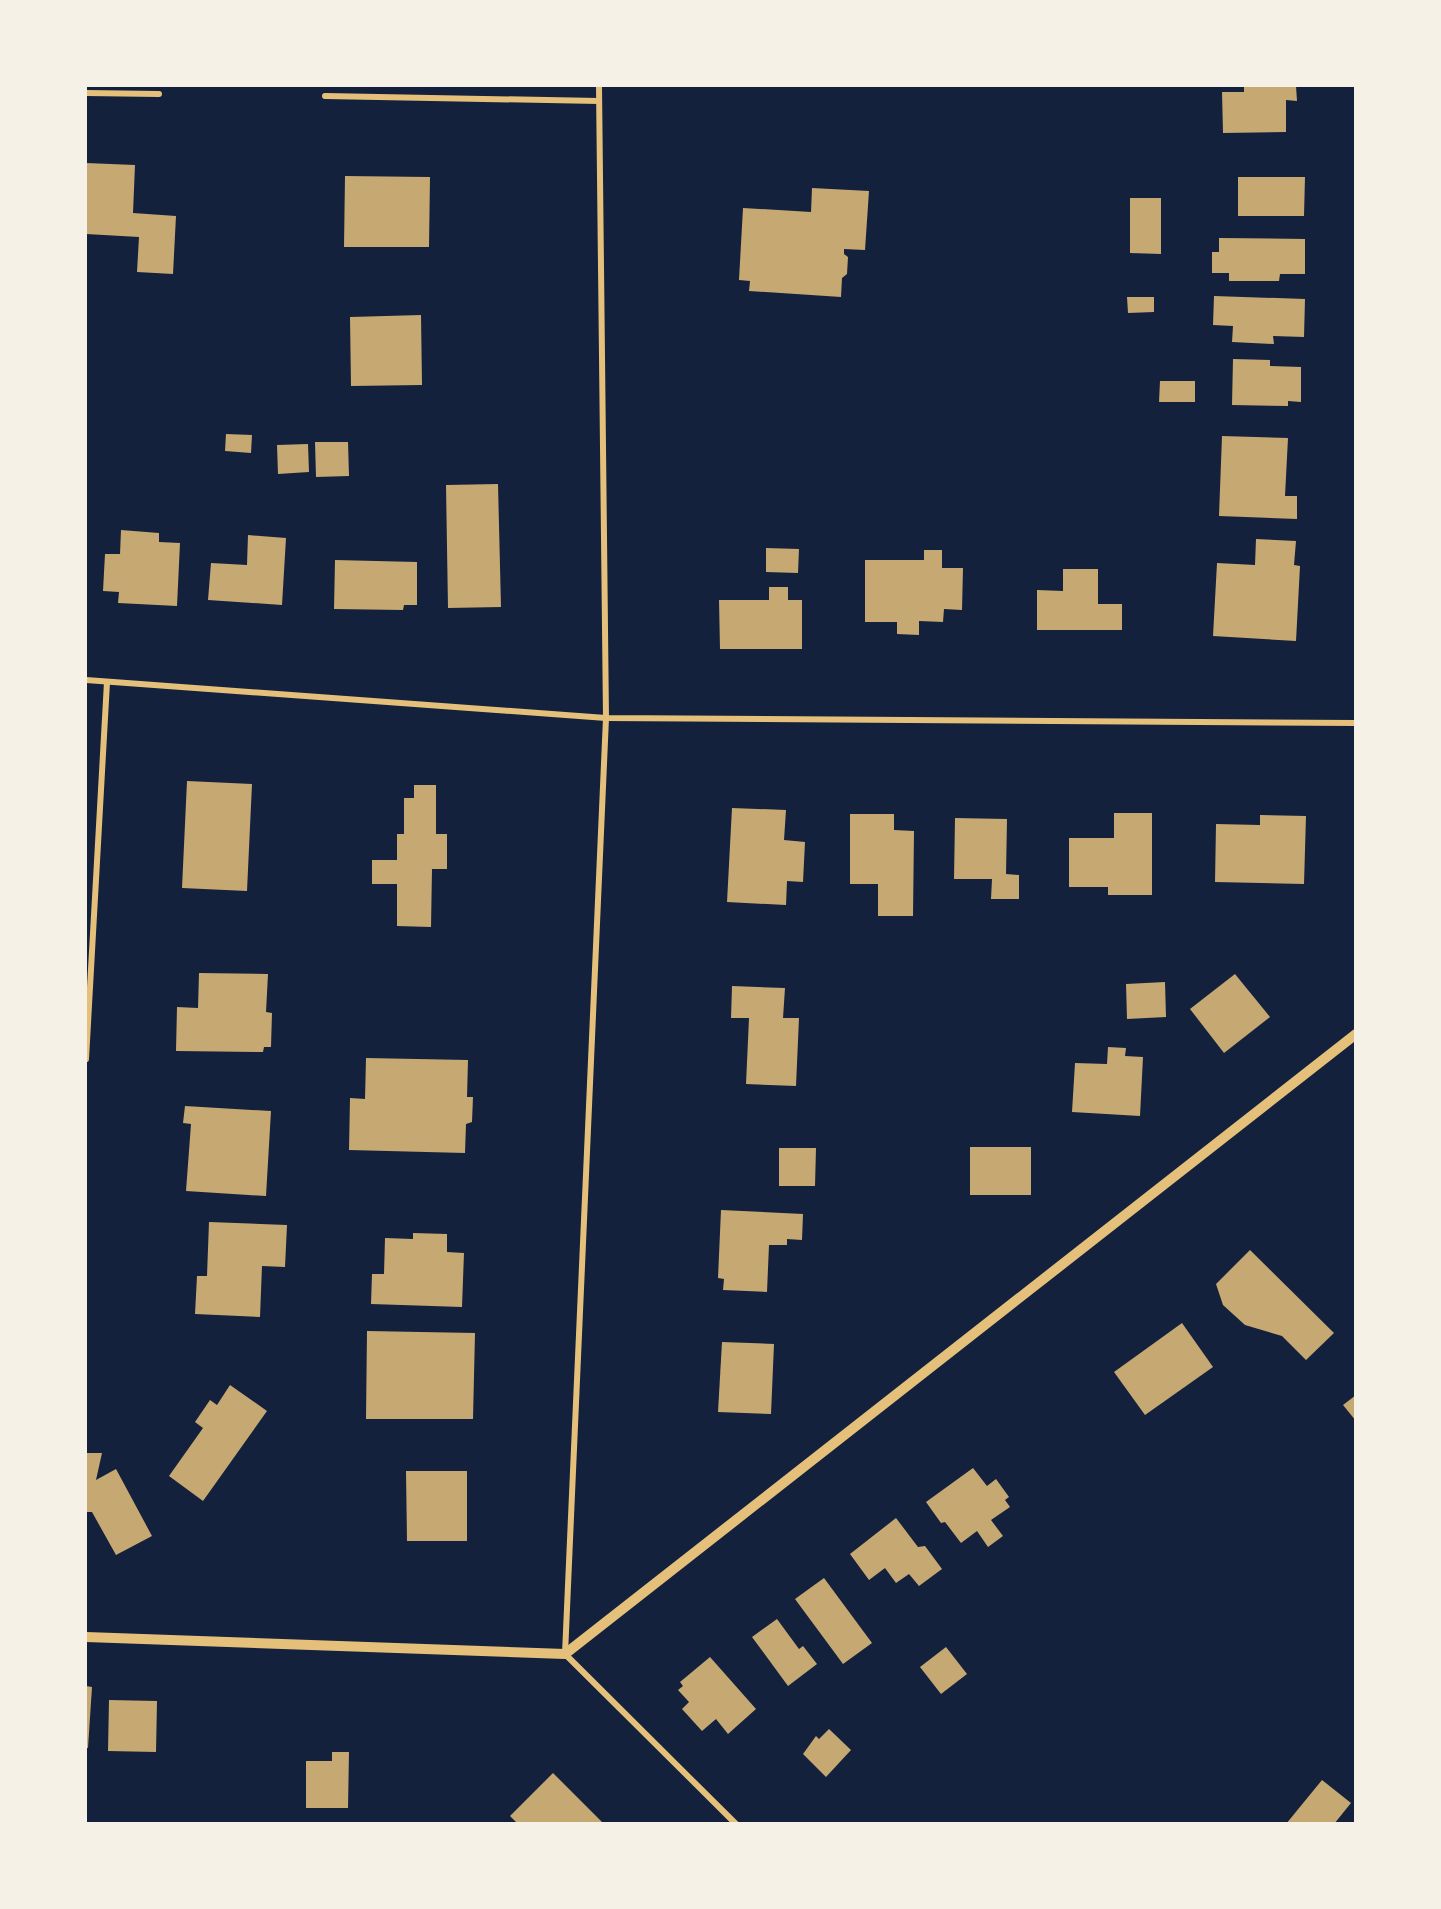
<svg xmlns="http://www.w3.org/2000/svg" width="1441" height="1909" font-family="'Public Sans',sans-serif">
<style>
.building{fill:#c6a872}
.lines{fill:none;stroke-linecap:round;stroke-linejoin:round}
.minor{stroke:#e5c07b;stroke-width:6}
.tertiary{stroke:#e5c07b;stroke-width:10}
</style>
<rect width="100%" height="100%" fill="#14213d"/>
<!-- building -->
<g class="building">
<polygon points="1244,86 1296,86 1297,101 1286,100 1286,132 1223,133 1222,92 1244,92"/>
<polygon points="86,163 135,165 133,213 176,216 173,274 137,272 139,237 86,234"/>
<polygon points="345,176 430,177 429,247 344,247"/>
<polygon points="1238,177 1305,177 1304,216 1238,216"/>
<polygon points="812,188 869,191 865,250 844,249 844,254 848,257 847,274 842,278 841,297 749,291 750,281 739,280 743,208 811,212"/>
<polygon points="1130,198 1161,198 1161,254 1130,253"/>
<polygon points="1219,238 1305,239 1305,274 1280,274 1279,281 1229,281 1229,273 1212,273 1212,252 1219,252"/>
<polygon points="1214,296 1305,299 1304,337 1273,336 1274,344 1232,342 1233,326 1213,325"/>
<polygon points="1127,297 1154,297 1154,312 1128,313"/>
<polygon points="421,315 422,385 351,386 350,317"/>
<polygon points="1233,359 1270,360 1270,366 1301,367 1301,402 1288,401 1288,406 1232,405"/>
<polygon points="1160,381 1195,381 1195,402 1159,402"/>
<polygon points="226,434 252,435 251,453 225,451"/>
<polygon points="1222,436 1288,438 1285,496 1297,496 1297,519 1219,516"/>
<polygon points="315,442 348,442 349,476 316,477"/>
<polygon points="308,444 309,472 278,474 277,445"/>
<polygon points="498,484 501,607 448,608 446,485"/>
<polygon points="121,530 159,533 159,542 180,543 177,606 118,603 119,592 103,591 105,554 120,554"/>
<polygon points="248,535 286,538 282,605 208,600 211,563 247,565"/>
<polygon points="1256,539 1296,541 1294,565 1300,566 1296,641 1213,636 1217,563 1255,565"/>
<polygon points="766,548 799,549 798,573 766,572"/>
<polygon points="924,550 942,550 942,568 963,568 962,610 944,609 943,622 919,621 919,635 897,634 897,622 865,622 865,560 924,560"/>
<polygon points="335,560 417,562 417,605 404,605 403,610 334,609"/>
<polygon points="1063,569 1098,569 1098,604 1122,604 1122,630 1037,630 1037,590 1063,591"/>
<polygon points="769,587 788,587 788,600 802,600 802,649 720,649 719,600 769,600"/>
<polygon points="187,781 252,784 247,891 182,888"/>
<polygon points="414,785 436,785 436,834 447,834 447,869 432,869 431,927 397,926 397,884 372,884 372,860 397,860 397,834 404,834 404,798 414,798"/>
<polygon points="732,808 786,810 784,840 805,842 803,882 787,881 786,905 727,902"/>
<polygon points="1114,813 1152,813 1152,895 1108,895 1108,887 1069,887 1069,838 1114,838"/>
<polygon points="850,814 894,814 894,830 914,831 913,916 878,916 878,884 850,884"/>
<polygon points="1260,815 1306,816 1304,884 1215,882 1216,824 1260,825"/>
<polygon points="955,818 1007,819 1006,874 1019,875 1019,899 991,899 992,879 954,879"/>
<polygon points="199,973 268,974 266,1012 272,1013 271,1047 264,1047 263,1052 176,1051 177,1007 198,1008"/>
<polygon points="1235,974 1270,1017 1224,1053 1190,1009"/>
<polygon points="1165,982 1166,1017 1127,1019 1126,984"/>
<polygon points="732,986 785,988 783,1018 799,1018 796,1086 746,1084 749,1018 731,1018"/>
<polygon points="1108,1047 1126,1048 1125,1056 1143,1057 1140,1116 1072,1112 1075,1063 1107,1064"/>
<polygon points="366,1058 468,1060 467,1097 473,1097 472,1122 466,1124 465,1153 349,1150 350,1098 365,1099"/>
<polygon points="185,1106 271,1111 266,1196 186,1191 191,1124 183,1123"/>
<rect x="970" y="1147" width="61" height="48"/>
<polygon points="779,1148 816,1148 815,1186 779,1186"/>
<polygon points="721,1210 803,1214 802,1240 787,1239 787,1245 769,1245 767,1292 723,1290 724,1279 718,1278"/>
<polygon points="209,1222 287,1225 285,1267 262,1266 260,1317 195,1314 197,1276 207,1276"/>
<polygon points="413,1233 447,1234 447,1252 464,1253 462,1307 371,1304 372,1274 384,1274 385,1238 413,1239"/>
<polygon points="1250,1250 1334,1333 1306,1360 1282,1336 1245,1325 1223,1305 1216,1284"/>
<polygon points="1182,1323 1213,1367 1145,1415 1114,1372"/>
<polygon points="367,1331 475,1333 473,1419 366,1419"/>
<polygon points="722,1342 774,1344 771,1414 718,1412"/>
<polygon points="230,1385 267,1411 203,1501 169,1476 203,1428 195,1422 210,1400 217,1405"/>
<polygon points="1356,1395 1356,1421 1343,1405"/>
<polygon points="86,1453 102,1453 96,1480 116,1469 152,1536 116,1555 92,1512 86,1512"/>
<polygon points="973,1468 987,1486 996,1479 1009,1497 1005,1500 1010,1507 991,1520 1003,1536 988,1547 977,1531 961,1543 945,1522 941,1523 926,1502"/>
<polygon points="406,1471 467,1471 467,1541 407,1541"/>
<polygon points="896,1518 918,1547 925,1546 942,1569 919,1586 909,1574 896,1583 885,1568 869,1580 850,1554"/>
<polygon points="824,1578 872,1643 843,1664 795,1599"/>
<polygon points="777,1619 799,1649 803,1646 817,1664 788,1686 752,1637"/>
<polygon points="946,1647 967,1674 941,1694 920,1667"/>
<polygon points="710,1657 756,1709 728,1734 716,1719 702,1731 682,1709 689,1702 678,1690 683,1686 680,1682"/>
<polygon points="86,1686 92,1687 88,1748 86,1748"/>
<polygon points="109,1700 157,1701 156,1752 108,1751"/>
<polygon points="829,1729 851,1750 826,1777 803,1754 816,1736 819,1739"/>
<polygon points="332,1752 349,1752 348,1808 306,1808 306,1761 332,1761"/>
<polygon points="553,1773 604,1824 518,1824 510,1816"/>
<polygon points="1322,1780 1351,1803 1334,1824 1286,1824"/>
</g>
<g class="lines">
<!-- minor -->
<g class="minor">
<polyline points="599,86 606,718 565,1654 736,1824"/>
<polyline points="86,93 159,94"/>
<polyline points="325,96 599,101"/>
<polyline points="86,680 606,718 1356,723"/>
<polyline points="86,1059 107,682"/>
</g>
<!-- tertiary -->
<polyline class="tertiary" points="86,1637 565,1654 1356,1034"/>
</g>
<!-- border -->
<rect width="1441" height="1909" fill="none" stroke="#f6f1e7" stroke-width="174"/>
</svg>
